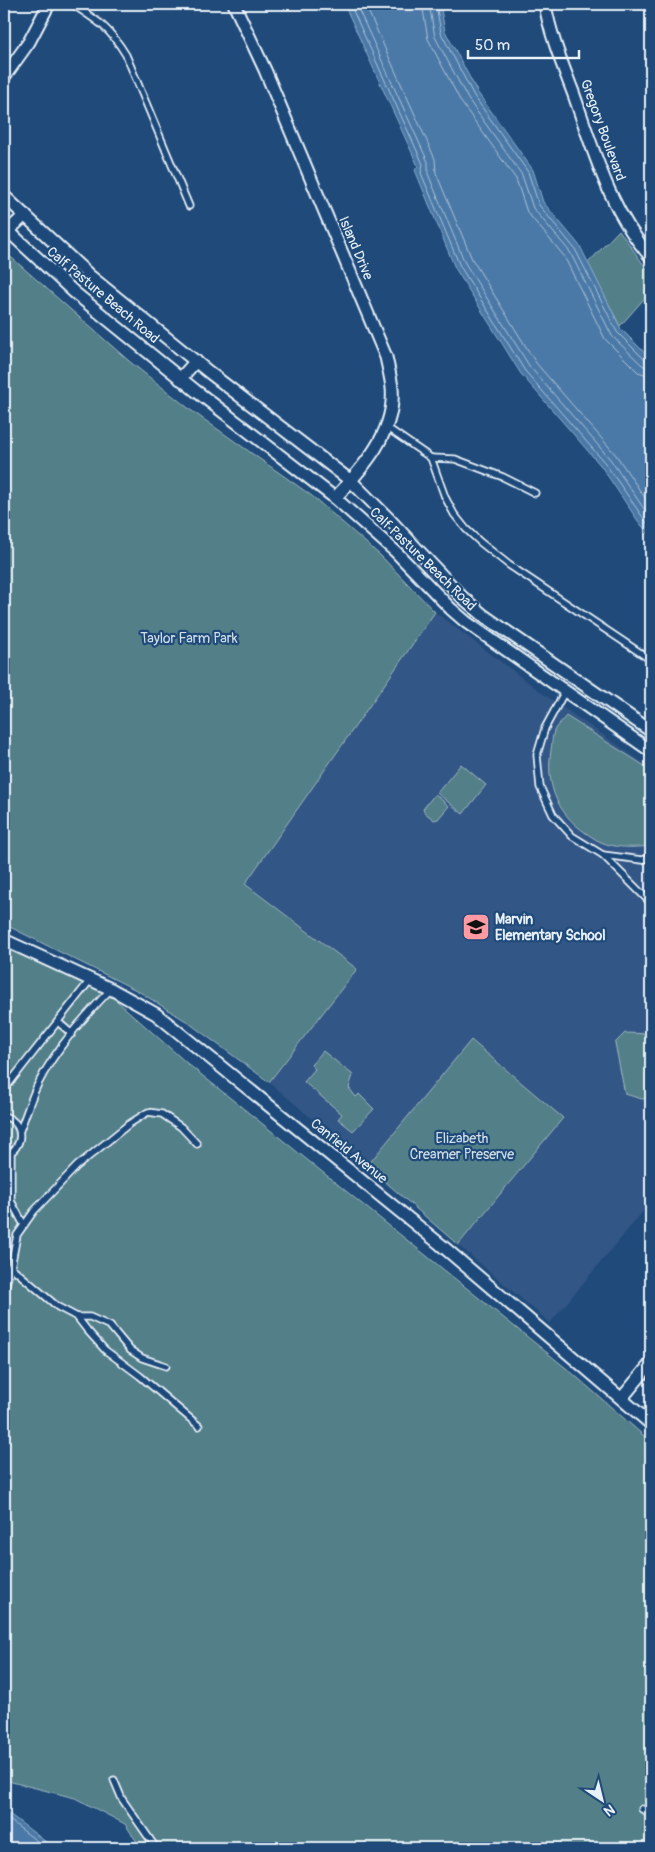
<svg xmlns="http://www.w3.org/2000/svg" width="655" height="1852" font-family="Pangolin,sans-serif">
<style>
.built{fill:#335685}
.green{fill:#537f88;stroke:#9eb8c0}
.water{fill:#4b79a7;stroke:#8aa9c7}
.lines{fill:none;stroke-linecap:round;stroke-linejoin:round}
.shore{stroke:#a9c1d8;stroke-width:1}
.lane-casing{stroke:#e8f1f8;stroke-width:9}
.street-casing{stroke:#e8f1f8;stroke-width:15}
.lane{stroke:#1f4a7a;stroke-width:5.5}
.street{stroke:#1f4a7a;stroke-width:11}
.labels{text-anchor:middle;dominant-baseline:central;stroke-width:4.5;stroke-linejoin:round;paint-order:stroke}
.street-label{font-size:14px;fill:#e8f1f8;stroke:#1f4a7a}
.park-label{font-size:14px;fill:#d2e0e7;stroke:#1f4a7a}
.poi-label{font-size:14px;font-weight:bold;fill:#e8f1f8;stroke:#1f4a7a;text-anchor:start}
</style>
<rect width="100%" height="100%" fill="#1f4a7a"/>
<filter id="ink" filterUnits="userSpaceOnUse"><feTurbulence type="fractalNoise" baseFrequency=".02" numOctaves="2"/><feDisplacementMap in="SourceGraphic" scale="10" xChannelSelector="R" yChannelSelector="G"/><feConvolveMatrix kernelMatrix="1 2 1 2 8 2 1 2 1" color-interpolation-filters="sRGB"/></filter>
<g filter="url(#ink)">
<!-- built -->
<polygon class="built" points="435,612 545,695 651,768 651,1202 550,1323 458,1245 563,1118 471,1040 367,1166 269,1082 357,969 245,884"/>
<!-- green -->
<g class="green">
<polygon points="619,230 646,268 651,272 651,291 620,326 588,263"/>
<polygon points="4,251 129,361 192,411 312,496 381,556 435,612 245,884 357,969 269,1082 186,1021 138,991 4,924"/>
<path d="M566,716L651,770V846C631,848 609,849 592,837C559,817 545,788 551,750C552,744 552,737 554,731C556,726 562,721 566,716Z"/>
<polygon points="461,764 486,785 463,814 437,793"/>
<polygon points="435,794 449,806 438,819 434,820 424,812 423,809"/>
<polygon points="4,942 109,994 188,1064 571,1372 651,1442 651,1848 141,1848 125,1824 75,1798 4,1780"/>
<polygon points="625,1033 651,1034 651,1098 642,1099 625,1094 615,1043"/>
<polygon points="471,1040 563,1118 458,1245 367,1166"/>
<polygon points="323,1051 353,1075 349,1088 356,1097 359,1094 374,1109 353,1131 338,1119 342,1114 304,1082 315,1069 311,1065"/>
</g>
<!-- water -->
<g class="water">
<polygon points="344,4 440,4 445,31 478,93 533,170 543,202 580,246 621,329 651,359 651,537 638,521 601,466 521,374 455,268 415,170 418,166"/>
<polygon points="4,1810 54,1848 4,1848"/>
</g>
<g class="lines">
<!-- shore -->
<g class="shore">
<polyline points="350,4 423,164 421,173 460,266 525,371 605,463 651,529"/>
<polyline points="356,4 428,162 428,174 465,263 530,367 610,459 651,519"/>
<polyline points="365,4 435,159 436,173 472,259 536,363 616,455 651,507"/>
<polyline points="422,4 428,39 461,102 516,179 527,212 564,256 605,339 638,372 651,376"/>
<polyline points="429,4 435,37 468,99 522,175 533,208 570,252 612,336 642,365 651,369"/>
<polyline points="436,4 441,33 474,96 528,172 539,205 575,249 617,332 646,361 651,362"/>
<polyline points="4,1816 46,1848"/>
</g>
<!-- lane casing -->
<g class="lane-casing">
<g id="lane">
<path d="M72,4C98,21 109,27 126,55L189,206"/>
<polyline points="386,427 431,458 445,497 454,514 466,529 480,542 509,565 651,660"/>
<polyline points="431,458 455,459 503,477 535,493"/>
<polyline points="565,691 545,728 537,755 540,787 553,815 572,836 603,855 642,860 651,857"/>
<polyline points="603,855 651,903"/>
<polyline points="58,1022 72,1034"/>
<polyline points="4,1090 91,979"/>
<path d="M4,1116C26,1123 24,1149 4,1156"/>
<path d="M20,1130C26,1115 31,1098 38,1084C56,1048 84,1017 111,989"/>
<polyline points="11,1154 11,1201 24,1225"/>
<polyline points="4,1187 11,1193"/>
<polyline points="4,1268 11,1267 4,1290"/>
<polyline points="77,1317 87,1330 105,1350 140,1376 199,1426"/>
<polyline points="166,1366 142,1358 130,1350 110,1326 90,1317 77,1317 58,1307 11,1267 17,1235 34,1211 77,1166 129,1124 148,1112 162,1114 181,1127 197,1144"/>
<polyline points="114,1780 122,1799 156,1848"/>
<polyline points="642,1809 651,1814"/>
</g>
</g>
<!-- street casing -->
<g class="street-casing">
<g id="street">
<path d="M234,4L265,70L386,357C388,367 391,378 392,388C396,432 363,468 335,498"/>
<path d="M545,4C550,35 563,66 574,95C594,152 610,211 651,257"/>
<polyline points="4,77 29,42 49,4"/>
<polyline points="4,196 90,276 210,373 351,481 390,520 462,597 483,615 651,731"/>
<polyline points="4,227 75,293 196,391 335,498 396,552 451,609 466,622 651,751"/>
<polyline points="8,231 25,215"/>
<polyline points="180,379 196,361"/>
<polyline points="4,940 111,989 156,1014 440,1244 651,1424"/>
<polyline points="622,1398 651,1363"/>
</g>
</g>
<!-- lane -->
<use href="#lane" class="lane"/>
<!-- street -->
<use href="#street" class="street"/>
</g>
</g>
<!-- icons -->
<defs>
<g id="school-square" transform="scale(1.4375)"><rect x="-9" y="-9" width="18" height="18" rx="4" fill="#ff9aa2" stroke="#1f4a7a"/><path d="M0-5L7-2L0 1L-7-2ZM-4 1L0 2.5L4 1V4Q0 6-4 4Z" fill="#111"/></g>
</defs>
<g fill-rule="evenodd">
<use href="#school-square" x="476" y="927"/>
</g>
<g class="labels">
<!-- street labels -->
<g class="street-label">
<text transform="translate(603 130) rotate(70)">Gregory Boulevard</text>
<text transform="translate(356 248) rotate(67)">Island Drive</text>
<text transform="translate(103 295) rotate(40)">Calf Pasture Beach Road</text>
<text transform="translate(423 559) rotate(44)">Calf Pasture Beach Road</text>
<text transform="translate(349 1151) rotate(39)">Canfield Avenue</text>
</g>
<!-- park labels -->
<g class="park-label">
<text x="189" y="638">Taylor Farm Park</text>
<text x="462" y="1138">Elizabeth<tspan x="462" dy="16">Creamer Preserve</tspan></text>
</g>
<!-- poi labels -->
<g class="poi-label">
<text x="495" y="919">Marvin<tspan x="495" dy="16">Elementary School</tspan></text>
</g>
</g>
<!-- margin -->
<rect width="655" height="1852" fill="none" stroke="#1f4a7a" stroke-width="20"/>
<rect x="10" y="10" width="635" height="1832" fill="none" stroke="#e8f1f8" stroke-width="2" filter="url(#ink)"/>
<!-- north arrow -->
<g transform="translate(602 1800) rotate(145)" stroke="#1f4a7a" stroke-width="4" paint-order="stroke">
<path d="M0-4L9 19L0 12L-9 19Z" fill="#e8f1f8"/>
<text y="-8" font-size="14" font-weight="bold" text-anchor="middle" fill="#e8f1f8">N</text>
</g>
<!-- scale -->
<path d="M468 50v8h111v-8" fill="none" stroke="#e8f1f8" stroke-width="2.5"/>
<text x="475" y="50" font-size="15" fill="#e8f1f8" stroke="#1f4a7a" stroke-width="4" paint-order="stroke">50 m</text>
</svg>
